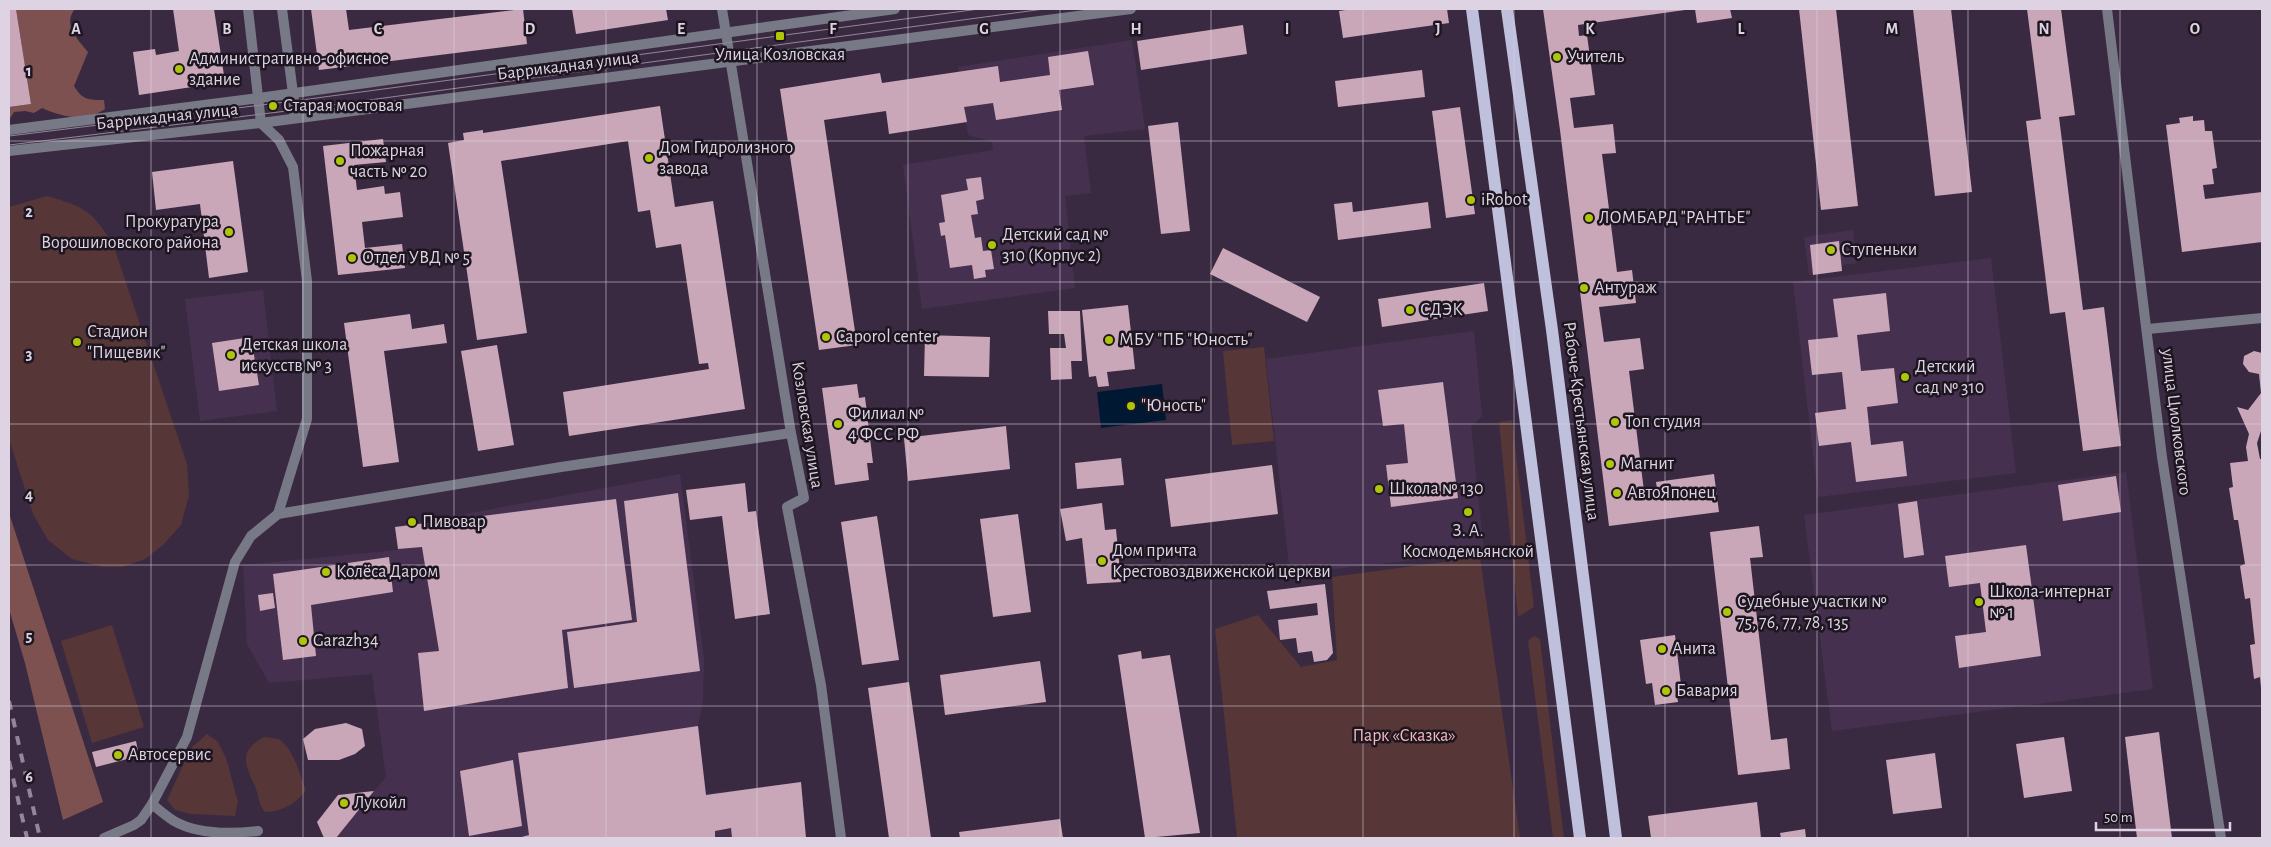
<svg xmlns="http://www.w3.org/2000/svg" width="2271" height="847" font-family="'Alegreya Sans',sans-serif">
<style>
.built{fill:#45314f}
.green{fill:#563636}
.forest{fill:#7e5151}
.water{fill:#001831}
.building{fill:#c9a7b8}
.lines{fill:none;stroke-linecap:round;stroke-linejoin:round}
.minor{stroke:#787987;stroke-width:10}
.tertiary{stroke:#787987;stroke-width:10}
.primary{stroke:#bec0dc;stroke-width:12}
.tram{stroke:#938699;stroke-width:1}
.rail{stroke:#938699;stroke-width:4;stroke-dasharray:9 9;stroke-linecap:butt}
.grid{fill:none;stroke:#ddd3e2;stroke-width:1;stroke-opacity:0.55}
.poi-dot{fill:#aec509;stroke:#1d1621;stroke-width:2}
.labels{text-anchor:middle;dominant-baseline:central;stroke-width:5;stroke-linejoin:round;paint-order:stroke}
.poi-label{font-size:18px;fill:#ddd3e2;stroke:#1d1621;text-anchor:start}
.street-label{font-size:18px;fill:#ddd3e2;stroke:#1d1621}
.park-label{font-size:18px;fill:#f7b9b8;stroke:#1d1621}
.grid-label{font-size:16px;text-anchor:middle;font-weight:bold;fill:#ddd3e2;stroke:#1d1621;stroke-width:5;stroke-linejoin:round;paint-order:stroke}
</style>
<rect width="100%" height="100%" fill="#3a2a41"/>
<!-- built -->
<g class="built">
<polygon points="1132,40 1145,129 1084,136 1091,193 1065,196 1075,288 922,309 903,165 993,150 992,142 968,135 958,67"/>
<polygon points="1853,230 1857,263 1842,265 1842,271 1809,275 1804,237"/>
<polygon points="1991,258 2016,473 1818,497 1793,282"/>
<polygon points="263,290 277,411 200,421 185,299"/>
<polygon points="1474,331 1482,416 1471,427 1484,552 1290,574 1266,359"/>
<polygon points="2126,472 2153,689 1832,731 1804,515"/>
<polygon points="680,474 704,660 703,699 698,726 706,794 801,782 806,838 335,838 386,777 372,674 269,683 247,644 243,565 398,550 395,527"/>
</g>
<!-- green -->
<g class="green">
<path d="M47,196C85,207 92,211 113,244L187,464L189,495L181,525L163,545L145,559L123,567H103L72,559L48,540L33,514L9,439V207Z"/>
<polygon points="1264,347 1274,441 1232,445 1223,351"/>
<polygon points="1512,420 1534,607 1518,617 1499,422"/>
<polygon points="1480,557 1520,838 1237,838 1215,629 1258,615 1301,667 1337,660 1332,577"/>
<polygon points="112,625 144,727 92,743 61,641"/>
<polygon points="1534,636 1540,639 1564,838 1553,838 1528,641"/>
<polygon points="207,734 218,742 226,758 238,802 235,816 190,814 175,810 167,800 191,748"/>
<path d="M264,737C269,738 276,738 280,740C294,750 300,775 306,790C295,805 283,811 265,812C258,804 259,796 255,786C244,763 239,751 264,737Z"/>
</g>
<!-- forest -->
<g class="forest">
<path d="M16,9H75C62,24 78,40 88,52L74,86C82,100 89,100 104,100L105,109C85,123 63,117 42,108L34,113L25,111L14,112L9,120V107L31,104Z"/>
<polygon points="9,513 103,802 63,820 25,663 9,609"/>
</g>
<!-- water -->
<polygon class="water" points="1162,384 1166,420 1101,428 1097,392"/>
<!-- building -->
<g class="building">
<polygon points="9,9 16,9 31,104 9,107"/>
<polygon points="173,9 214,9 225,82 139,95 133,52 155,49 156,55 179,51"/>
<polygon points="311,9 346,9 349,30 523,9 527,44 319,70"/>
<polygon points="572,9 666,9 668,20 576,34"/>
<polygon points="1352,9 1447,9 1449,23 1343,38 1339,11"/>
<polygon points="1543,9 1692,9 1578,25 1579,36 1587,35 1595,95 1570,98 1574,128 1613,124 1616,153 1602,154 1617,272 1632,270 1636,303 1599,307 1604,342 1640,338 1644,369 1629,371 1644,491 1657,489 1656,482 1714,474 1719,512 1609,526 1560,130"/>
<polygon points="1695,9 1730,9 1732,18 1697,23"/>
<polygon points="1799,9 1836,9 1858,206 1821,210"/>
<polygon points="1913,9 1951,9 1972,192 1935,196"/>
<polygon points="2027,9 2061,9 2075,115 2059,117 2083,310 2104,307 2121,446 2083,451 2065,312 2050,314 2026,121 2041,119"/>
<polygon points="1243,25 1247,54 1141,70 1137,41"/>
<polygon points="1088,51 1094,85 1059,90 1062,110 996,120 993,103 964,107 967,122 889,134 886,111 824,120 857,345 819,350 780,89 880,73 882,83 998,66 1000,82 1050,75 1048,57"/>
<polygon points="1422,70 1425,97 1338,107 1335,81"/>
<polygon points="660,106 675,207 713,201 745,409 569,436 563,392 709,369 708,363 699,364 681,244 656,248 650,210 638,212 628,141 501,161 527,333 477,340 448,143 464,140 463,133 483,130 483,133"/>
<polygon points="1460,107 1475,214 1446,218 1432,111"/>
<polygon points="2193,116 2193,121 2204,120 2205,131 2212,131 2217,168 2212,169 2214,184 2203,185 2205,199 2262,192 2262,242 2182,252 2166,125 2180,123 2179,118"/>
<polygon points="1178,122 1190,231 1161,234 1148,126"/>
<polygon points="383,139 386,162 354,165 357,190 384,186 385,194 400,192 403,217 362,222 365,248 402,244 405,268 338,275 323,146"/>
<polygon points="233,161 248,272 209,278 200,204 156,210 152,172"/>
<polygon points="981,177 984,199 976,201 978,214 971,215 975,238 981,237 983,251 991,250 994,269 985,270 986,277 974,279 972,265 950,268 945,235 941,236 939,223 945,222 941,195 968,190 966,179"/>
<polygon points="1352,202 1353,212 1428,202 1431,228 1338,240 1334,204"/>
<polygon points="1839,241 1842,271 1813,275 1810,245"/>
<polygon points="1223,248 1320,297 1307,322 1210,274"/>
<polygon points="1484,283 1488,311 1382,327 1378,299"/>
<polygon points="1886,293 1890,331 1857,335 1861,371 1894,368 1898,403 1867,407 1871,445 1903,441 1907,476 1856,482 1851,442 1819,446 1815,413 1846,409 1842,372 1812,375 1808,340 1838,337 1833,299"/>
<polygon points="1128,305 1135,369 1107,372 1109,386 1098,387 1096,376 1089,377 1082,310"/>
<polygon points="1048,311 1080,311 1082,361 1071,361 1072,379 1051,380 1050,348 1066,348 1064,334 1049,334"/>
<polygon points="410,314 412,329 444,324 447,343 384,351 399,462 363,467 344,323"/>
<polygon points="925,335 990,337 989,377 924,376"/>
<polygon points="251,337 259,385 219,391 212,343"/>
<polygon points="497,345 514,445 478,451 461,351"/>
<polygon points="2254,351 2262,353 2262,428 2257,443 2260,459 2262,459 2261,688 2260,677 2254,679 2250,645 2255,644 2250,598 2245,599 2240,566 2245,564 2238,520 2234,520 2229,488 2233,487 2230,463 2248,461 2246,447 2249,434 2237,407 2248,410 2261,393 2259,374 2249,372 2243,364 2244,356"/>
<polygon points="1443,382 1458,498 1391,507 1386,465 1408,463 1404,424 1383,426 1378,390"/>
<polygon points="857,384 859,398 865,397 873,463 867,463 869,480 835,485 822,388"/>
<polygon points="1006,426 1010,469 908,481 904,438"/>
<polygon points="1121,458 1124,485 1077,489 1075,463"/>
<polygon points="1272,465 1278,514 1171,527 1165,479"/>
<polygon points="2116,476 2121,512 2063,521 2058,485"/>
<polygon points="745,483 748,512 756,511 770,614 735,619 722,516 690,520 686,490"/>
<polygon points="678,493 700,671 574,688 567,632 637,622 624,501"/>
<polygon points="616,499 632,620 562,630 568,688 424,711 418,653 439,651 422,547 398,549 395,527"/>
<polygon points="1917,501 1924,555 1904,558 1898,504"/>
<polygon points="1102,503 1105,530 1116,529 1121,582 1087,584 1082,538 1066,541 1060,509"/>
<polygon points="1018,514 1031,612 993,617 980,519"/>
<polygon points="877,516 899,660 862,665 841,522"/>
<polygon points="1759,526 1763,557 1750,558 1771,740 1787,738 1790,769 1738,775 1710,532"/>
<polygon points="2026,545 2041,656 1959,668 1955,636 1986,632 1980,583 1949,587 1945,556"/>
<polygon points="389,557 393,592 311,605 316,656 283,660 273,574"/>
<polygon points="1325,584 1333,653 1327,660 1314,662 1312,651 1298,653 1296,638 1280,640 1278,620 1318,615 1317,603 1270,609 1267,591"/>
<polygon points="273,593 275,608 260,611 258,595"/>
<polygon points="1675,635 1681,685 1676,686 1678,702 1655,705 1652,683 1646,684 1640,640"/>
<polygon points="1141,651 1142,659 1170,655 1200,833 1145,838 1118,655"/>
<polygon points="1040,661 1046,702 945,715 940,675"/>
<polygon points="909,682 931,838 889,838 868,688"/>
<polygon points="346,723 362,729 365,746 355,754 339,760 308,760 303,739 315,729"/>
<polygon points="698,726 706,795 801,782 806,838 732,838 731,828 715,831 715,838 518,838 529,835 518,753"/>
<polygon points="2159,732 2172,838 2137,838 2125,737"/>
<polygon points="2064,737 2072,791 2024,798 2016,744"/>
<polygon points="136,741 139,756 96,767 92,752"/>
<polygon points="1935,753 1942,808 1893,814 1886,760"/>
<polygon points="513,760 522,826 469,836 460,771"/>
<polygon points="374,791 336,838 324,838 317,822 338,795"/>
<polygon points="1757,802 1761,838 1651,838 1648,816"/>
<polygon points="1060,819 1063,838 960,838 959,832"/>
<polygon points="1805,829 1806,838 1781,838 1780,833"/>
</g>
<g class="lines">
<!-- minor -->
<g class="minor">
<polyline points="2107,9 2162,457 2221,838"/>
<polyline points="9,130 259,98"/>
<polyline points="9,151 261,123 279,140 293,167 307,281 307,419 278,514"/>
<polyline points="2148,329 2262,318"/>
<path d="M152,804C159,810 166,816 174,821C198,835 231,834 258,831"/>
</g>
<!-- tertiary -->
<g class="tertiary">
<polyline points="248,9 261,123 1131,9"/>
<polyline points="282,9 294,101 294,117"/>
<polyline points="722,9 791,433 804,498 787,507 821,685 841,838"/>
<polyline points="259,98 895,9"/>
<polyline points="104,838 134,825 141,820 152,804 187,737 235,562 251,536 278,514 561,467 791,433"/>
</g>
<!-- primary -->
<g class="primary">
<polyline points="1472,9 1580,838"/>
<polyline points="1507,9 1552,330 1616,838"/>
</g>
<!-- tram -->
<g class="tram">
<polyline points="9,136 294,101 979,9"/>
<polyline points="9,145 295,110 1044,9"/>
</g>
<!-- rail -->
<g class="rail">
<polyline points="9,701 40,838"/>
<polyline points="9,761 27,838"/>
</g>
</g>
<!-- grid -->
<path class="grid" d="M151,9V838M303,9V838M454,9V838M606,9V838M757,9V838M908,9V838M1060,9V838M1211,9V838M1363,9V838M1514,9V838M1665,9V838M1817,9V838M1968,9V838M2120,9V838M9,141H2262M9,282H2262M9,424H2262M9,565H2262M9,706H2262"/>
<!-- markers -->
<g class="poi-dot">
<rect x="775" y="31" width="10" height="10" rx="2.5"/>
<circle cx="1557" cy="57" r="5"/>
<circle cx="179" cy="69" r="5"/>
<circle cx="273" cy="106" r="5"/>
<circle cx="649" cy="158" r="5"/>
<circle cx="340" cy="161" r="5"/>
<circle cx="1471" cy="200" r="5"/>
<circle cx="1589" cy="218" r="5"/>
<circle cx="229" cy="232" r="5"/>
<circle cx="992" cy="245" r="5"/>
<circle cx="1831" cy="250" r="5"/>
<circle cx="352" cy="258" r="5"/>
<circle cx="1584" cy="288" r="5"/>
<circle cx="1410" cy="310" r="5"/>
<circle cx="826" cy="337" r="5"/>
<circle cx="1109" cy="340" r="5"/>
<circle cx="77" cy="342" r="5"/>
<circle cx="231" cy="355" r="5"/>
<circle cx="1905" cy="377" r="5"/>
<circle cx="1131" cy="406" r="5"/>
<circle cx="1615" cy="422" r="5"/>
<circle cx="838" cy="424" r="5"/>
<circle cx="1610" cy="464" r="5"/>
<circle cx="1379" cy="489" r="5"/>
<circle cx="1617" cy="493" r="5"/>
<circle cx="1468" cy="512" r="5"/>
<circle cx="412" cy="522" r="5"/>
<circle cx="1102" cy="561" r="5"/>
<circle cx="326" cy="572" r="5"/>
<circle cx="1979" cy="602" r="5"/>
<circle cx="1727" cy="612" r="5"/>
<circle cx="303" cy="641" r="5"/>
<circle cx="1662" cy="649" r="5"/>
<circle cx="1666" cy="691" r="5"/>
<circle cx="118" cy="755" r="5"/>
<circle cx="344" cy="803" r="5"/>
</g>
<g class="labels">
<!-- poi labels -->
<g class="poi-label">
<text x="780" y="55" text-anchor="middle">Улица Козловская</text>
<text x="1567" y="57">Учитель</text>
<text x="189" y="59">Административно-офисное<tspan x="189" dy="21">здание</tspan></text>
<text x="283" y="106">Старая мостовая</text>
<text x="659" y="148">Дом Гидролизного<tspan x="659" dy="21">завода</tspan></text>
<text x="350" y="151">Пожарная<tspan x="350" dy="21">часть № 20</tspan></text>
<text x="1481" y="200">iRobot</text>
<text x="1599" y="218">ЛОМБАРД "РАНТЬЕ"</text>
<text x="219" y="222" text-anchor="end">Прокуратура<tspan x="219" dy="21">Ворошиловского района</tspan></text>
<text x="1002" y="235">Детский сад №<tspan x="1002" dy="21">310 (Корпус 2)</tspan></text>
<text x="1841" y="250">Ступеньки</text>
<text x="362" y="258">Отдел УВД № 5</text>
<text x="1594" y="288">Антураж</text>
<text x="1420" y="310">СДЭК</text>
<text x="87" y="332">Стадион<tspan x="87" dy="21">"Пищевик"</tspan></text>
<text x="836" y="337">Caporol center</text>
<text x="1119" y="340">МБУ "ПБ "Юность"</text>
<text x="241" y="345">Детская школа<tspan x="241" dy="21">искусств № 3</tspan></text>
<text x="1915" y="367">Детский<tspan x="1915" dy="21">сад № 310</tspan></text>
<text x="1141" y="406">"Юность"</text>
<text x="848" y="414">Филиал №<tspan x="848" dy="21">4 ФСС РФ</tspan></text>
<text x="1625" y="422">Топ студия</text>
<text x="1620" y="464">Магнит</text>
<text x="1389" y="489">Школа № 130</text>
<text x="1627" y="493">АвтоЯпонец</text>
<text x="422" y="522">Пивовар</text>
<text x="1468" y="531" text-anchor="middle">З. А.<tspan x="1468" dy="21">Космодемьянской</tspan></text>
<text x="1112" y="551">Дом причта<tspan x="1112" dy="21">Крестовоздвиженской церкви</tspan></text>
<text x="336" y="572">Колёса Даром</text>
<text x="1989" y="592">Школа-интернат<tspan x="1989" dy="21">№ 1</tspan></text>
<text x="1737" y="602">Судебные участки №<tspan x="1737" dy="21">75, 76, 77, 78, 135</tspan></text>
<text x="313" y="641">Garazh34</text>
<text x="1672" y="649">Анита</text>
<text x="1676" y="691">Бавария</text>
<text x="128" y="755">Автосервис</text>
<text x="354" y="803">Лукойл</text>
</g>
<!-- street labels -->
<g class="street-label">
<text transform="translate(568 66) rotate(-7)">Баррикадная улица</text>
<text transform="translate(167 117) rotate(-6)">Баррикадная улица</text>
<text transform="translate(1581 421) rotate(83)">Рабоче-Крестьянская улица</text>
<text transform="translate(2176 422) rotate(83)">улица Циолковского</text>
<text transform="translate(807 425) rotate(81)">Козловская улица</text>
</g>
<!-- park labels -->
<g class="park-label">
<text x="1404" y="736">Парк «Сказка»</text>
</g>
</g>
<g class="grid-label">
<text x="76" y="34">A</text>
<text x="227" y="34">B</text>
<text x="378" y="34">C</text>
<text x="530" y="34">D</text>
<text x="681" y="34">E</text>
<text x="833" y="34">F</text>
<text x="984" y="34">G</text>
<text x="1136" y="34">H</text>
<text x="1287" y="34">I</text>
<text x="1438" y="34">J</text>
<text x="1590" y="34">K</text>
<text x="1741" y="34">L</text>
<text x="1892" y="34">M</text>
<text x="2044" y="34">N</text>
<text x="2195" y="34">O</text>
<text x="29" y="76">1</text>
<text x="29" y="217">2</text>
<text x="29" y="359">3</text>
<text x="29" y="500">4</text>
<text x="29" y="641">5</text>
<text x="29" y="782">6</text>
</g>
<!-- border -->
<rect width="2271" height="847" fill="none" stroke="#ddd3e2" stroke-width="20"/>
<!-- scale -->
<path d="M2096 822v8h134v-8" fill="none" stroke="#ddd3e2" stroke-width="2.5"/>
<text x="2104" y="822" font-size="15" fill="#ddd3e2" stroke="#1d1621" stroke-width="4" paint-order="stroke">50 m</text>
</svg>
